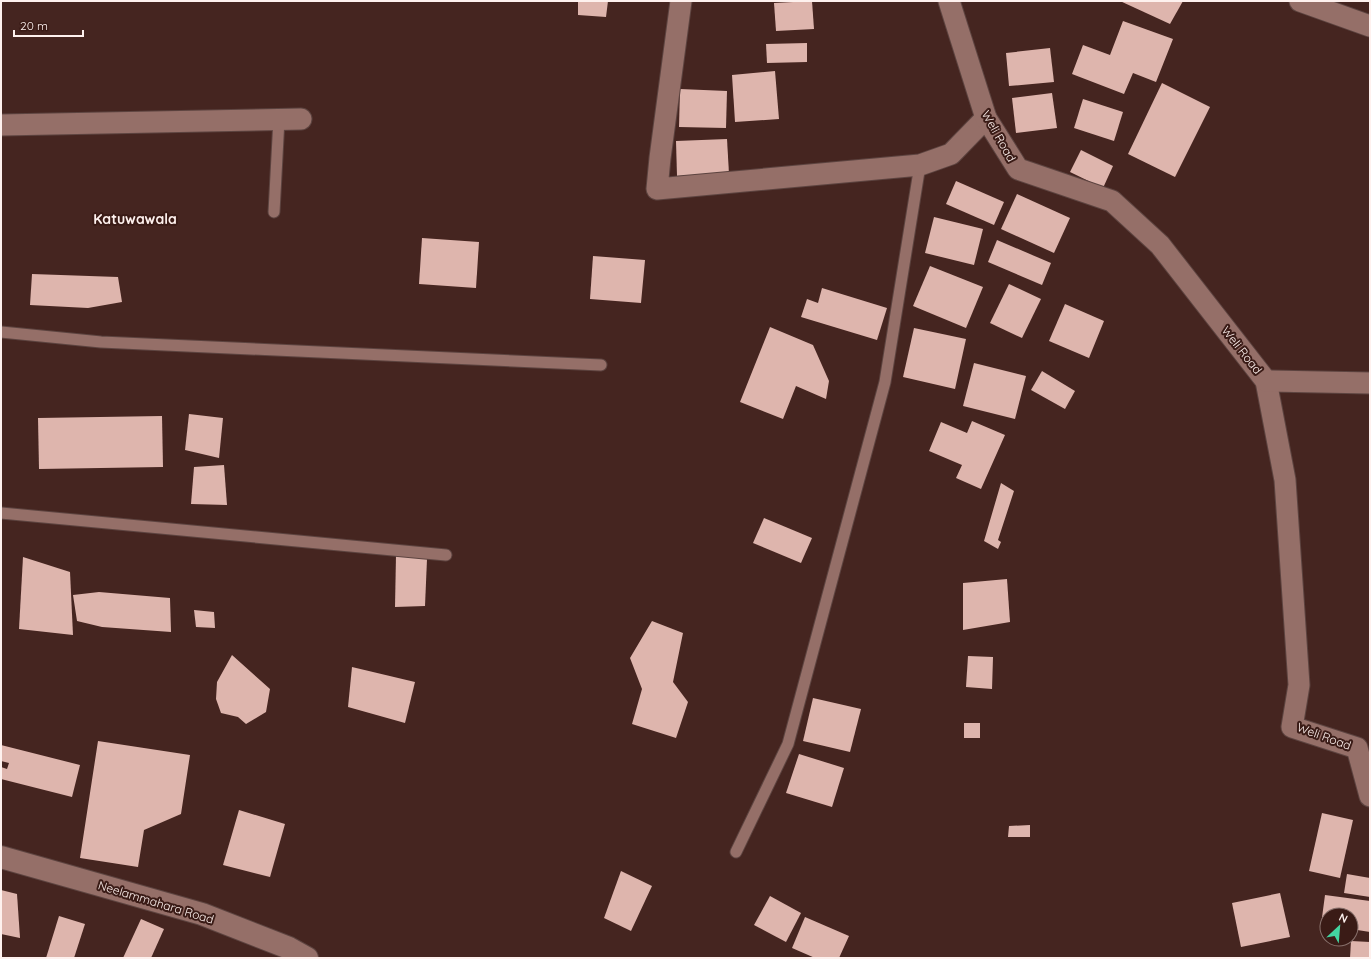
<svg xmlns="http://www.w3.org/2000/svg" width="1371" height="959" font-family="Quicksand,sans-serif">
<style>
.building{fill:#deb5ad}
.lines{fill:none;stroke-linecap:round;stroke-linejoin:round}
.service-casing{stroke:#5d4440;stroke-width:13}
.minor-casing{stroke:#5d4440;stroke-width:23}
.tertiary-casing{stroke:#5d4440;stroke-width:24}
.service{stroke:#956f68;stroke-width:11}
.minor{stroke:#956f68;stroke-width:21}
.tertiary{stroke:#956f68;stroke-width:22}
.labels{text-anchor:middle;dominant-baseline:central;stroke-width:4;stroke-linejoin:round;paint-order:stroke}
.street-label{font-size:12px;fill:#fef1ee;stroke:#3a1b16}
.quarter-label{font-size:14px;font-weight:bold;fill:#fef1ee;stroke:#3a1b16}
</style>
<rect width="100%" height="100%" fill="#452520"/>
<!-- building -->
<g class="building">
<polygon points="578,1 608,1 606,17 578,15"/>
<polygon points="812,1 814,29 776,31 774,3"/>
<polygon points="1120,1 1183,1 1170,24"/>
<polygon points="1123,21 1173,39 1156,82 1133,73 1124,94 1072,74 1083,45 1110,55"/>
<polygon points="807,43 807,62 767,63 766,44"/>
<polygon points="1050,48 1054,82 1009,86 1006,53"/>
<polygon points="775,71 779,119 735,122 732,75"/>
<polygon points="1162,83 1210,107 1175,177 1128,154"/>
<polygon points="680,89 727,91 726,128 679,127"/>
<polygon points="1052,93 1057,128 1016,133 1012,98"/>
<polygon points="1083,99 1123,112 1114,141 1074,128"/>
<polygon points="727,139 729,174 677,176 676,141"/>
<polygon points="1081,150 1113,166 1103,188 1070,172"/>
<polygon points="956,181 1004,202 994,225 946,204"/>
<polygon points="1017,194 1070,218 1054,253 1001,229"/>
<polygon points="934,217 983,229 974,265 925,253"/>
<polygon points="422,238 479,242 476,288 419,284"/>
<polygon points="997,240 1051,263 1042,285 988,262"/>
<polygon points="593,256 645,260 641,303 590,299"/>
<polygon points="930,266 983,287 966,328 913,306"/>
<polygon points="32,274 118,277 122,302 88,308 30,305"/>
<polygon points="1009,284 1041,299 1022,338 990,323"/>
<polygon points="822,288 887,308 877,340 801,317 807,299 818,303"/>
<polygon points="1065,304 1104,321 1089,358 1049,341"/>
<polygon points="770,327 813,345 829,381 826,399 796,386 783,419 740,402"/>
<polygon points="914,328 966,339 955,389 903,377"/>
<polygon points="974,363 1026,376 1015,419 963,406"/>
<polygon points="1042,371 1075,391 1065,409 1031,390"/>
<polygon points="189,414 223,418 219,458 185,450"/>
<polygon points="162,416 163,467 39,469 38,418"/>
<polygon points="972,421 1005,435 981,489 956,478 962,465 929,451 941,422 967,433"/>
<polygon points="224,465 227,505 191,504 194,467"/>
<polygon points="1001,483 1014,491 998,540 1001,542 998,549 984,541"/>
<polygon points="764,518 812,538 801,563 753,543"/>
<polygon points="396,555 427,559 425,606 395,607"/>
<polygon points="23,557 70,572 73,635 19,629"/>
<polygon points="1007,579 1010,622 963,630 963,583"/>
<polygon points="99,592 170,598 171,632 102,627 77,621 73,595"/>
<polygon points="194,610 214,612 215,628 196,627"/>
<polygon points="652,621 683,633 673,682 688,702 676,738 632,724 642,689 630,658"/>
<polygon points="232,655 270,689 266,712 246,724 238,717 221,713 216,699 217,682"/>
<polygon points="968,656 993,657 992,689 966,687"/>
<polygon points="352,667 415,682 405,723 348,707"/>
<polygon points="813,698 861,709 850,752 803,741"/>
<rect x="964" y="723" width="16" height="15"/>
<polygon points="98,741 190,755 181,814 144,830 138,867 80,858"/>
<polygon points="1,745 80,765 72,797 1,779 1,767 7,769 9,763 1,761"/>
<polygon points="799,754 844,768 832,807 786,793"/>
<polygon points="239,810 285,824 270,877 223,865"/>
<polygon points="1322,813 1353,820 1340,878 1309,871"/>
<polygon points="1030,825 1030,837 1008,837 1009,826"/>
<polygon points="621,871 652,886 631,931 604,918"/>
<polygon points="1347,874 1370,878 1370,897 1344,893"/>
<polygon points="1,890 17,894 20,938 1,934"/>
<polygon points="1280,893 1290,937 1241,947 1232,903"/>
<polygon points="1325,895 1370,901 1370,932 1351,929 1351,915 1327,915 1327,926 1321,925"/>
<polygon points="770,896 801,913 786,942 754,925"/>
<polygon points="59,916 85,924 74,958 46,958"/>
<polygon points="805,917 849,936 839,958 815,958 792,948"/>
<polygon points="141,919 164,929 151,958 123,958"/>
<polygon points="1351,941 1370,942 1370,958 1350,958"/>
</g>
<g class="lines">
<!-- service casing -->
<g class="service-casing">
<g id="service">
<polyline points="274,212 279,119"/>
<polyline points="1,332 101,342 601,365"/>
<polyline points="1,513 446,555"/>
<polyline points="736,852 788,744 885,382 920,165"/>
</g>
</g>
<!-- minor casing -->
<g class="minor-casing">
<g id="minor">
<polyline points="681,1 660,158 657,189 920,165 951,154 986,118"/>
<polyline points="949,1 986,118 1018,169 1112,201 1160,245 1266,381 1285,480 1299,685 1292,727 1357,748 1370,796"/>
<polyline points="1300,1 1370,26"/>
<polyline points="1,125 301,119"/>
<polyline points="1266,381 1370,383"/>
</g>
</g>
<!-- tertiary casing -->
<g class="tertiary-casing">
<polyline id="tertiary" points="1,857 202,914 289,948 307,958"/>
</g>
<!-- service -->
<use href="#service" class="service"/>
<!-- minor -->
<use href="#minor" class="minor"/>
<!-- tertiary -->
<use href="#tertiary" class="tertiary"/>
</g>
<g class="labels">
<!-- street labels -->
<g class="street-label">
<text transform="translate(999 136) rotate(61)">Weli Road</text>
<text transform="translate(1242 350) rotate(52)">Weli Road</text>
<text transform="translate(1324 736) rotate(20)">Weli Road</text>
<text transform="translate(156 902) rotate(17)">Neelammahara Road</text>
</g>
<!-- quarter labels -->
<g class="quarter-label">
<text x="135" y="219">Katuwawala</text>
</g>
</g>
<!-- border -->
<rect width="1371" height="959" fill="none" stroke="#fef1ee" stroke-width="4"/>
<!-- north arrow -->
<g transform="translate(1339 927) rotate(26)"><circle r="19" fill="#3a1b16" stroke="#88716c"/>
<path d="M0-3L7 15L0 10L-7 15Z" fill="#43d4a0"/>
<text y="-6" font-size="11" font-weight="bold" text-anchor="middle" fill="#fef1ee">N</text>
</g>
<!-- scale -->
<path d="M14 30v6h69v-6" fill="none" stroke="#fef1ee" stroke-width="2"/>
<text x="20" y="30" font-size="12" fill="#fef1ee" stroke="#3a1b16" stroke-width="3" paint-order="stroke">20 m</text>
</svg>
